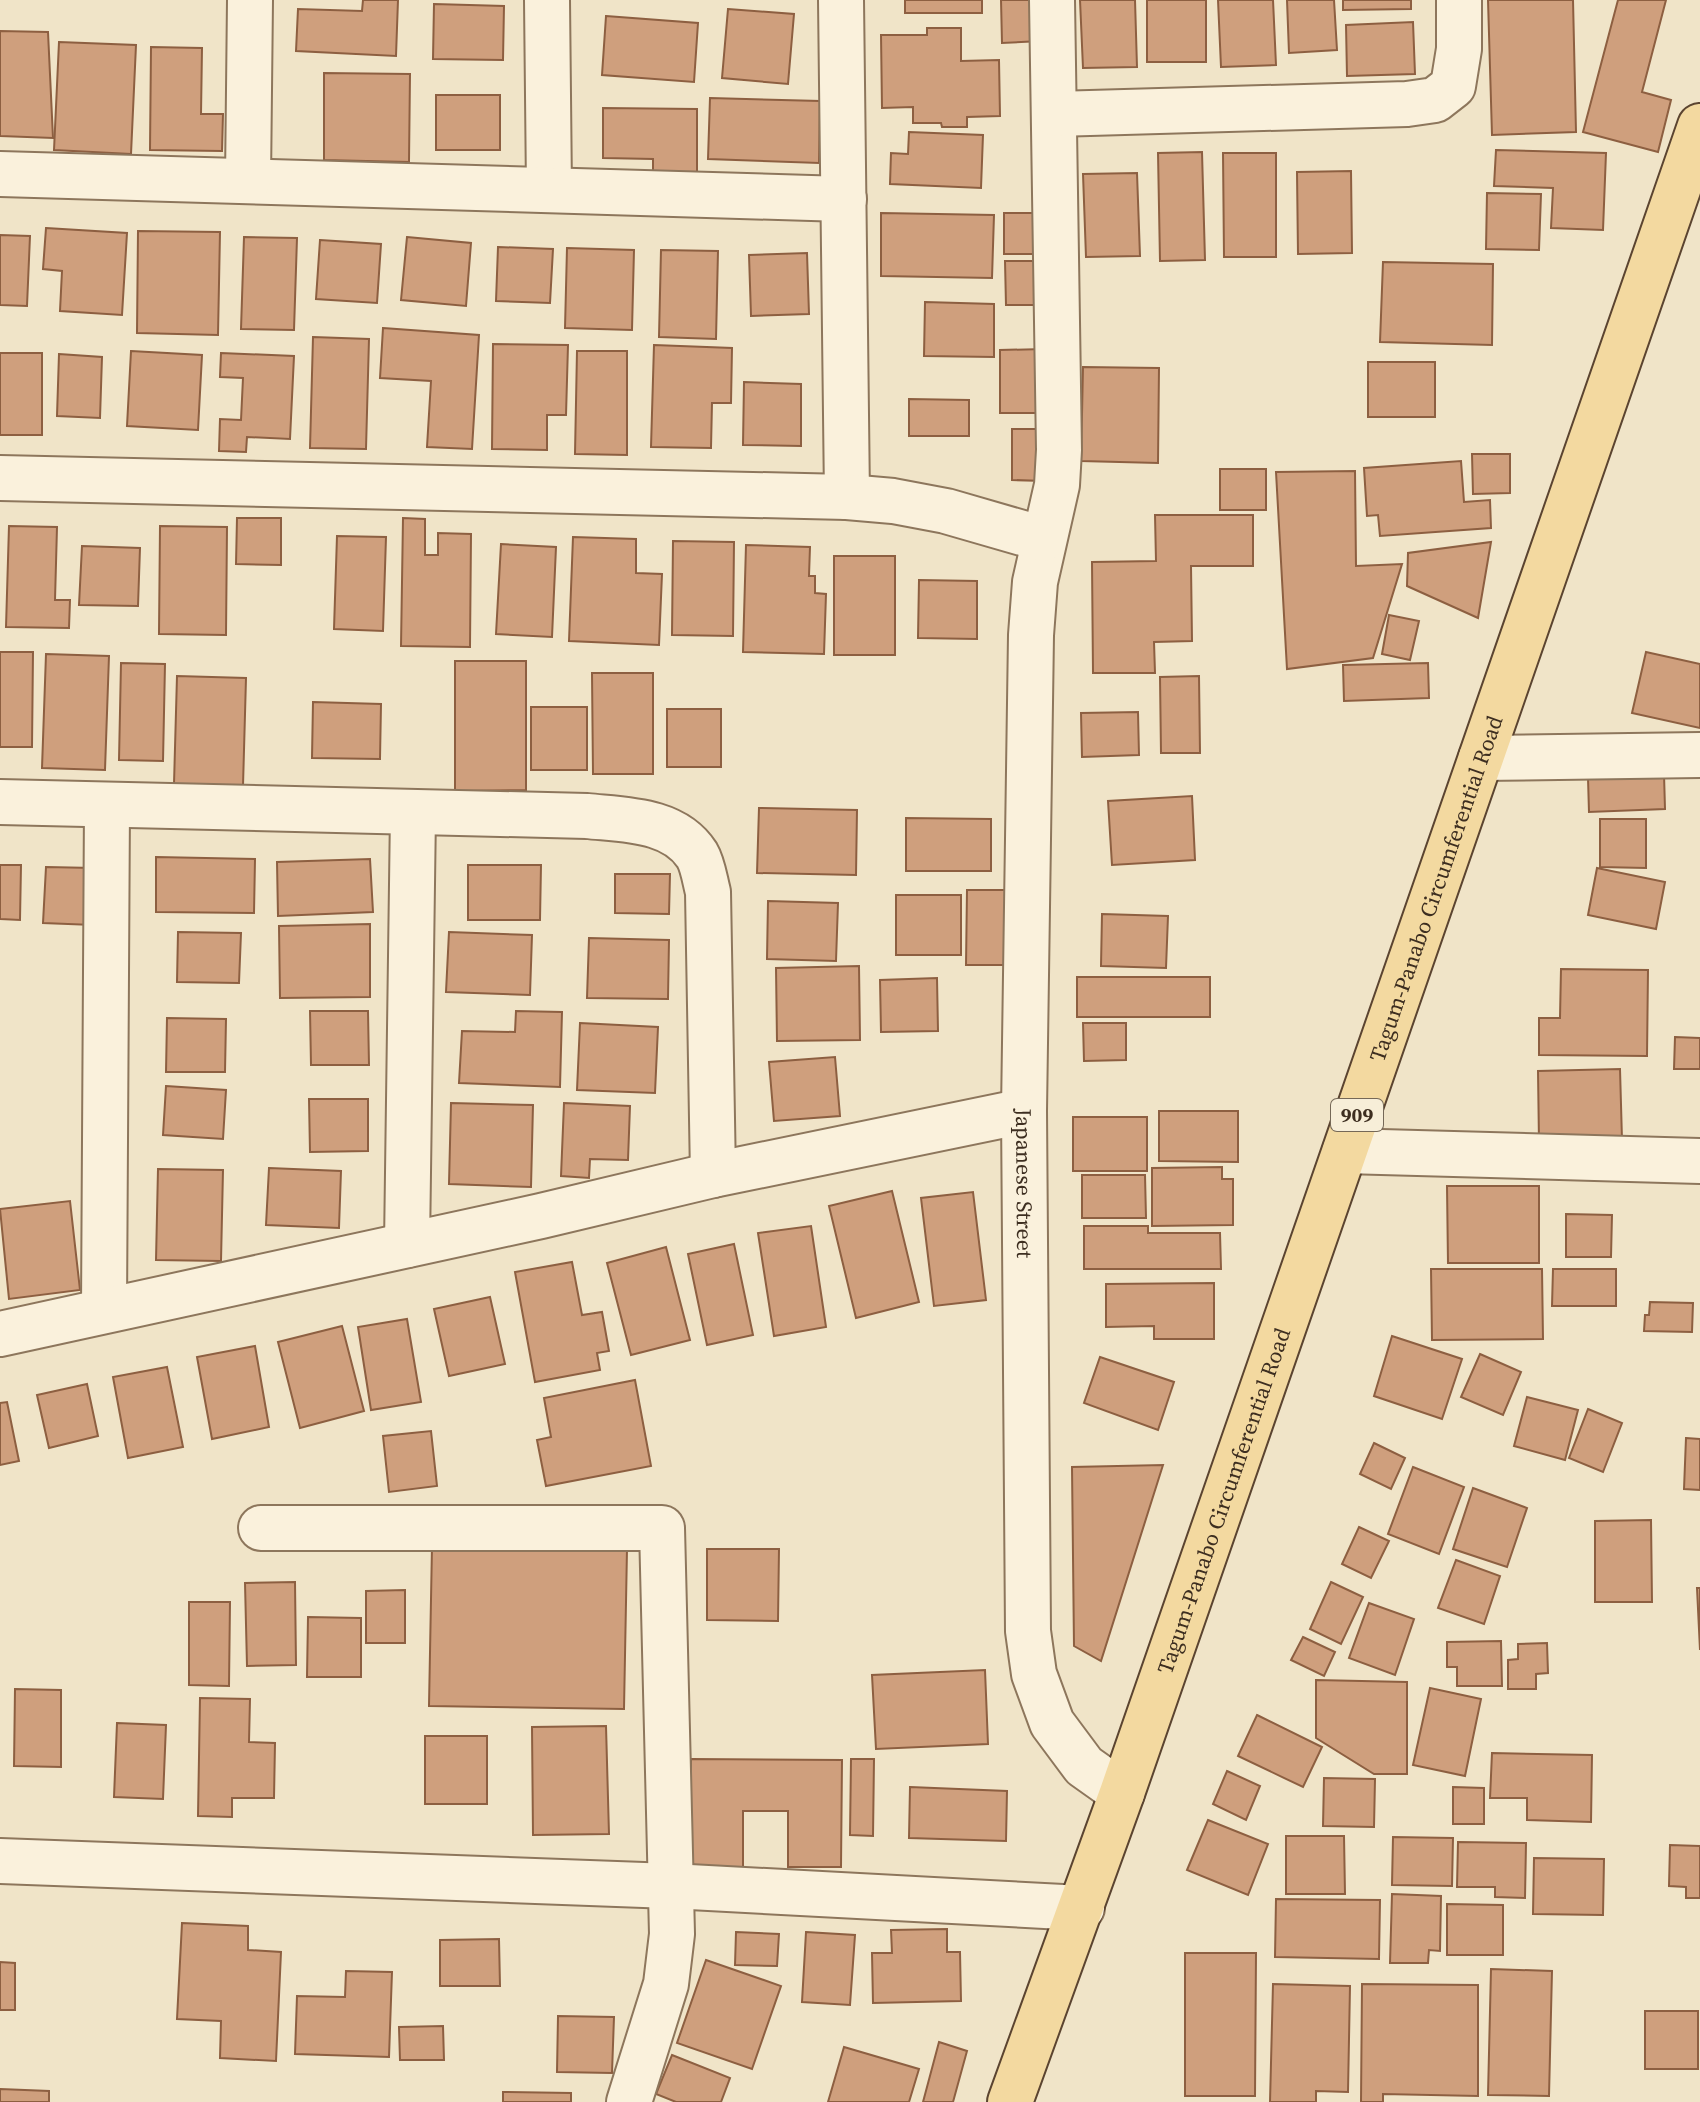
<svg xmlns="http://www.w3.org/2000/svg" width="1700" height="2102" font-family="'Source Serif 4',serif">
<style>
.building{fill:#cf9f7d;stroke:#8d5f41;stroke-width:2}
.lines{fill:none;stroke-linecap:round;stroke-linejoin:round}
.street-casing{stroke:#8d765c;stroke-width:48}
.primary-casing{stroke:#5b4430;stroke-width:48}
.street{stroke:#faf1dc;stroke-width:44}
.primary{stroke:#f3d9a0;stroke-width:44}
.labels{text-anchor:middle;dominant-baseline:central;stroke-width:7;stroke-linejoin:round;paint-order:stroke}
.shield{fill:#f7eed8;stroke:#756857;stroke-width:2}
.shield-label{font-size:20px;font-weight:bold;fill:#3d2e20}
.street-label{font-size:22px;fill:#3d2e20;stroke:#f7eed8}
</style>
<rect width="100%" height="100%" fill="#f0e4c8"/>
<!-- building -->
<g class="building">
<polygon points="363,0 398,0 396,56 296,51 298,9 362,11"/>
<rect x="905" y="0" width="77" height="13"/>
<polygon points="1001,0 1040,0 1041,41 1002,43"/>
<polygon points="1080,0 1135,0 1137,67 1083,68"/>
<rect x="1147" y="0" width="59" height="62"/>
<polygon points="1218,0 1273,0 1276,65 1221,67"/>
<polygon points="1287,0 1334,0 1337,50 1289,53"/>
<polygon points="1343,0 1411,0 1411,9 1343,10"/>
<polygon points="1488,0 1573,0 1576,132 1492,135"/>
<polygon points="1618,0 1666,0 1642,92 1671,100 1658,152 1583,132"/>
<polygon points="434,4 504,6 503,60 433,59"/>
<polygon points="728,9 794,14 788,84 722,78"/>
<polygon points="606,16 698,23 694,82 602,75"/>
<polygon points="1413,22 1415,74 1347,76 1346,25"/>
<polygon points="927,28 961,28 961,61 999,60 1000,116 967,117 967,127 942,127 941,123 913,123 913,107 882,108 881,35 927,35"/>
<polygon points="0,31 48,32 53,138 0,136"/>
<polygon points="59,42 136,45 131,154 54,150"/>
<polygon points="151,47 202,48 201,114 223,114 222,151 150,150"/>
<polygon points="324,73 410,74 409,162 324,160"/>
<rect x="436" y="95" width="64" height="55"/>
<polygon points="710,98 820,101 819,163 708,159"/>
<polygon points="603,108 697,109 697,181 653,181 653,159 603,158"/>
<polygon points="909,132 983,135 981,188 890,184 891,153 908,154"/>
<polygon points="1496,150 1606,153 1603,230 1551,228 1553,188 1494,186"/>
<polygon points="1202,152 1205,260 1160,261 1158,153"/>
<polygon points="1223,153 1276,153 1276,257 1224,257"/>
<polygon points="1351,171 1352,253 1298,254 1297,172"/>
<polygon points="1137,173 1140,256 1086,257 1083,174"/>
<polygon points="1487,193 1541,194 1539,250 1486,249"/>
<polygon points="881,213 994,215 992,278 881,276"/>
<polygon points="1004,213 1047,213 1048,254 1004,254"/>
<polygon points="46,228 127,233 122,315 60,311 62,271 43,269"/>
<polygon points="138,231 220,232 218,335 137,333"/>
<polygon points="0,235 30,236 27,306 0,305"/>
<polygon points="244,237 297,238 294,330 241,329"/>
<polygon points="407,237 471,243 466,306 401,300"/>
<polygon points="320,240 381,244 377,303 316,299"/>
<polygon points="498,247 553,249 550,303 496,301"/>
<polygon points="567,248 634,250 632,330 565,328"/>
<polygon points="661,250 718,251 716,339 659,337"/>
<polygon points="807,253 809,314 751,316 749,255"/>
<polygon points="1005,261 1049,261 1049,305 1006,305"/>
<polygon points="1383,262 1493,264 1492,345 1380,342"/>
<polygon points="925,302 994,304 994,357 924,356"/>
<polygon points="383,328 479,335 472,449 427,447 431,381 380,378"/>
<polygon points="313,337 369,339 366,449 310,448"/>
<polygon points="493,344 568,345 566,415 547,415 547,450 492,449"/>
<polygon points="654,345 732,348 731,403 712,403 711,448 651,447"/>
<polygon points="1044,349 1045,413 1000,413 1000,350"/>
<polygon points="131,351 202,355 198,430 127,426"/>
<polygon points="577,351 627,351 627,455 575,454"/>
<rect x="0" y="353" width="42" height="82"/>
<polygon points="221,353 294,356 290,439 247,437 246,452 219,451 220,419 241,420 243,378 220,377"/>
<polygon points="59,354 102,357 100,418 57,416"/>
<rect x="1368" y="362" width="67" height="55"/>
<polygon points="1083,367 1159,368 1158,463 1081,461"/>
<polygon points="744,382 801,384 801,446 743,445"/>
<polygon points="909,399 969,400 969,436 909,436"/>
<polygon points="1012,429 1044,429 1044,481 1012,480"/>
<polygon points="1472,454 1510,454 1510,493 1473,494"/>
<polygon points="1461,461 1464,502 1490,500 1491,528 1380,536 1378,515 1367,516 1364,468"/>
<rect x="1220" y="469" width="46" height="41"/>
<polygon points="1355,471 1356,566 1402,564 1373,658 1287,669 1276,472"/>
<polygon points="1155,515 1253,515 1253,566 1191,566 1192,641 1154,642 1155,673 1093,673 1092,562 1156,561"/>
<polygon points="237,518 281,518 281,565 236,564"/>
<polygon points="403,518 425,519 425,555 438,555 438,533 471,534 470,647 401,646"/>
<polygon points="9,526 57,527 55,600 70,600 69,628 6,627"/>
<polygon points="160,526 227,527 226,635 159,634"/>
<polygon points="337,536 386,537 383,631 334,629"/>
<polygon points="573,537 636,539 636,573 662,574 659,645 569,641"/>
<polygon points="673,541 734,542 733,636 672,635"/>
<polygon points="1491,542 1478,618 1407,586 1408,553"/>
<polygon points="501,544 556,547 552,637 496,634"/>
<polygon points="746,545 810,547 809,576 815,576 815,593 826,594 824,654 743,652"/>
<polygon points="82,546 140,548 138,606 79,605"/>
<rect x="834" y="556" width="61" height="99"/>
<polygon points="919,580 977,581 977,639 918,638"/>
<polygon points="1389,615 1419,621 1410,660 1382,654"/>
<polygon points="0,652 33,652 32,747 0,747"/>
<polygon points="1646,652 1700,664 1700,728 1632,713"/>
<polygon points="46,654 109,656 105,770 42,768"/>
<polygon points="455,661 526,661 526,790 455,791"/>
<polygon points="121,663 165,664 163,761 119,760"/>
<polygon points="1428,663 1429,698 1344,701 1343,665"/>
<polygon points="592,673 653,673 653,774 593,774"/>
<polygon points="177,676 246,678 243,786 174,784"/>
<polygon points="1199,676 1200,753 1161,753 1160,677"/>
<polygon points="313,702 381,704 380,759 312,758"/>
<rect x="531" y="707" width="56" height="63"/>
<rect x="667" y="709" width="54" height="58"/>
<polygon points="1138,712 1139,755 1082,757 1081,713"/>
<polygon points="1664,774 1665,809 1589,812 1588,778"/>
<polygon points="1192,796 1195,860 1112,865 1108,801"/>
<polygon points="759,808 857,810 856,875 757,873"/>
<polygon points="906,818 991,819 991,871 906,871"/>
<polygon points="1600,819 1646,819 1646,868 1600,867"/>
<polygon points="156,857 255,859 254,913 156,912"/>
<polygon points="370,859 373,912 278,916 277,862"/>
<polygon points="0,865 21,865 20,920 0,919"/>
<polygon points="468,865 541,865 540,920 468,920"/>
<polygon points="46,867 94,868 93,925 43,923"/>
<polygon points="1597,868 1665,882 1656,929 1588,915"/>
<polygon points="615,874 670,874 669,914 615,913"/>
<polygon points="967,890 1006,890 1005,965 966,965"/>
<rect x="896" y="895" width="65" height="60"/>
<polygon points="768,901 838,903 836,961 767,959"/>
<polygon points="1102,914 1168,916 1166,968 1101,966"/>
<polygon points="370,924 370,997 280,998 279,926"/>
<polygon points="178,932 241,933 239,983 177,982"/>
<polygon points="449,932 532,935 530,995 446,992"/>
<polygon points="589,938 669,940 668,999 587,998"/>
<polygon points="859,966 860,1040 777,1041 776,968"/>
<polygon points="1561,969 1648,970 1647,1056 1539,1055 1539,1018 1560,1018"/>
<rect x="1077" y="977" width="133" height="40"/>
<polygon points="937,978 938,1031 881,1032 880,980"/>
<polygon points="310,1011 368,1011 369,1065 311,1065"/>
<polygon points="516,1011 562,1012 560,1087 459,1083 462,1031 515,1032"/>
<polygon points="167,1018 226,1019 225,1072 166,1072"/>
<polygon points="580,1023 658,1027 655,1093 577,1090"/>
<polygon points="1083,1023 1126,1023 1126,1060 1084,1061"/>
<polygon points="1675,1037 1700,1038 1700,1069 1674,1069"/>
<polygon points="835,1057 840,1116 774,1121 769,1062"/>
<polygon points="1620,1069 1622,1140 1539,1142 1538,1071"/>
<polygon points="166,1086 226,1090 223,1139 163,1135"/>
<polygon points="309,1099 368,1099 368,1151 310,1152"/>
<polygon points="451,1103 533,1105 531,1187 449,1184"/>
<polygon points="564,1103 630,1106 628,1160 590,1159 589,1178 561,1176"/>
<polygon points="1159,1111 1238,1111 1238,1162 1159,1161"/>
<rect x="1073" y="1117" width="74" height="54"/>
<polygon points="1222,1167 1222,1179 1233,1179 1233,1225 1152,1226 1152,1168"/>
<polygon points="269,1168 341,1171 339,1228 266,1225"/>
<polygon points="158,1169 223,1170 221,1261 156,1260"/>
<polygon points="1082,1175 1145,1175 1146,1218 1082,1218"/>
<polygon points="1447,1186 1539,1186 1539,1263 1448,1263"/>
<polygon points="892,1191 919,1302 856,1318 829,1206"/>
<polygon points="973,1192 986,1300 934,1306 921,1198"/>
<polygon points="70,1201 80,1290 9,1299 0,1209"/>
<polygon points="1566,1214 1612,1215 1611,1257 1566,1257"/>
<polygon points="811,1226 826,1327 774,1336 758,1233"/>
<polygon points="1084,1226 1148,1226 1148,1233 1220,1233 1221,1269 1084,1269"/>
<polygon points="734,1244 753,1335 707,1345 688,1254"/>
<polygon points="666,1247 690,1340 631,1355 607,1263"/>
<polygon points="572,1262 582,1315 602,1312 609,1351 597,1353 600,1370 535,1382 515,1272"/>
<polygon points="1431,1269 1542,1269 1543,1339 1432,1340"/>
<polygon points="1553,1269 1616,1269 1616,1306 1552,1306"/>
<polygon points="1214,1283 1214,1339 1154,1339 1154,1326 1106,1327 1106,1284"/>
<polygon points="490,1297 505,1364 449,1376 434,1309"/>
<polygon points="1650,1302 1693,1303 1692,1332 1644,1331 1645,1315 1649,1315"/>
<polygon points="407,1319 421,1402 371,1410 358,1327"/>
<polygon points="342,1326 364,1411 300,1428 278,1342"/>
<polygon points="1392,1336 1462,1359 1442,1419 1374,1396"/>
<polygon points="255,1346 269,1427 212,1439 197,1357"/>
<polygon points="1480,1354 1521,1372 1503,1415 1461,1397"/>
<polygon points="1100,1357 1174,1382 1158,1430 1084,1403"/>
<polygon points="167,1367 183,1447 128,1458 113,1377"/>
<polygon points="635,1380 651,1466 546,1486 537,1440 551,1437 544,1398"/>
<polygon points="87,1384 98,1436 49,1448 37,1395"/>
<polygon points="1527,1397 1578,1410 1565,1460 1514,1446"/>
<polygon points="7,1402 19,1461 0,1465 0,1403"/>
<polygon points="1588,1409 1622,1423 1603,1472 1569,1458"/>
<polygon points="431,1431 437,1486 389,1492 383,1436"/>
<polygon points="1686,1438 1700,1439 1700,1490 1684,1489"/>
<polygon points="1374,1443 1405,1458 1391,1489 1360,1474"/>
<polygon points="1163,1465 1101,1661 1074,1646 1072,1467"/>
<polygon points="1413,1467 1464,1487 1439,1554 1388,1534"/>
<polygon points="1473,1488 1527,1508 1507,1567 1453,1549"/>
<polygon points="1651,1520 1652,1602 1595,1602 1595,1521"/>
<polygon points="1359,1527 1389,1541 1371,1578 1342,1564"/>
<polygon points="432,1546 627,1549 624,1709 429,1706"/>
<polygon points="707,1549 779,1549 778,1621 707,1620"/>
<polygon points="1456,1560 1500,1576 1484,1624 1438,1608"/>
<polygon points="295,1582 296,1665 247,1666 245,1583"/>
<polygon points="1331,1582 1363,1597 1341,1644 1310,1629"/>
<polygon points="1697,1588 1700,1588 1700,1650"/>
<polygon points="405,1590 405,1643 366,1643 366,1591"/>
<polygon points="189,1602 230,1602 229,1686 189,1685"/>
<polygon points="1369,1603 1414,1619 1395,1675 1349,1658"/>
<polygon points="308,1617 361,1618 361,1677 307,1677"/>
<polygon points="1303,1637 1335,1652 1324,1676 1291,1660"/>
<polygon points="1501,1641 1502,1686 1457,1686 1457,1667 1447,1667 1447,1642"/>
<polygon points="1547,1643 1548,1673 1536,1674 1536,1689 1508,1689 1508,1660 1518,1659 1518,1644"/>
<polygon points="985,1670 988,1744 876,1749 872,1675"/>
<polygon points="1316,1680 1407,1682 1407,1774 1374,1774 1316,1738"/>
<polygon points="1430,1688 1481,1699 1465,1776 1413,1765"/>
<polygon points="15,1689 61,1690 61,1767 14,1766"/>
<polygon points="200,1698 250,1699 249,1742 275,1743 274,1798 232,1798 232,1817 198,1816"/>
<polygon points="1257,1715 1322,1747 1303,1787 1238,1756"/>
<polygon points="117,1723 166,1725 163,1799 114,1797"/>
<polygon points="606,1726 609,1834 533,1835 532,1727"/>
<rect x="425" y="1736" width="62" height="68"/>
<polygon points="1492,1753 1592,1755 1591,1822 1527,1820 1527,1798 1490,1798"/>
<polygon points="691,1759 842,1760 841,1867 788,1867 788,1811 743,1811 743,1867 691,1867"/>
<polygon points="851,1759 874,1759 873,1836 850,1835"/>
<polygon points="1227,1771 1260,1786 1246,1820 1213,1804"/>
<polygon points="1324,1778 1375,1779 1374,1827 1323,1826"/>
<polygon points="910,1787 1007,1791 1006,1841 909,1838"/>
<polygon points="1453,1787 1484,1788 1484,1824 1453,1824"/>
<polygon points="1208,1820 1268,1844 1248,1895 1187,1870"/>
<polygon points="1286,1836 1344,1836 1345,1894 1286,1894"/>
<polygon points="1393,1837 1453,1838 1452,1886 1392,1885"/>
<polygon points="1458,1842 1526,1843 1525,1898 1495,1897 1495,1887 1457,1887"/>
<polygon points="1670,1845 1700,1846 1700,1898 1686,1898 1686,1887 1669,1886"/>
<polygon points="1534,1858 1604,1859 1603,1915 1533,1914"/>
<polygon points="1392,1894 1441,1896 1440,1951 1429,1950 1428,1963 1390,1963"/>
<polygon points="1276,1899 1380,1900 1379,1959 1275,1957"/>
<polygon points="1447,1904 1503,1905 1503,1955 1447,1955"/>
<polygon points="182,1923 248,1926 248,1950 281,1952 276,2061 220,2058 221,2021 177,2019"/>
<polygon points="947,1929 947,1952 960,1952 961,2001 873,2003 872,1953 892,1953 891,1930"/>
<polygon points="736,1932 779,1934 777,1966 735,1965"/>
<polygon points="806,1932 855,1935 850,2005 802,2002"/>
<polygon points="499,1939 500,1986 440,1986 440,1940"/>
<polygon points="1185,1953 1256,1953 1255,2096 1185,2096"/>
<polygon points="706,1960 781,1986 752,2069 677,2043"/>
<polygon points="0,1962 15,1963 15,2010 0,2010"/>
<polygon points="1491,1969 1552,1971 1549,2096 1488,2095"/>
<polygon points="346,1971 392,1972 389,2057 295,2054 297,1996 345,1997"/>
<polygon points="1273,1984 1350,1986 1348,2092 1316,2091 1316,2102 1270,2102"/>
<polygon points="1362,1984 1478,1985 1478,2096 1383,2094 1383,2102 1361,2102"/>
<rect x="1645" y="2011" width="53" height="58"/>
<polygon points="558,2016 614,2017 612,2073 557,2072"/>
<polygon points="443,2026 444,2060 400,2060 399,2027"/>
<polygon points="939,2042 967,2051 953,2102 923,2102"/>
<polygon points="844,2047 919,2069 909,2102 828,2102"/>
<polygon points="672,2055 730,2078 721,2102 676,2102 656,2094"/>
<polygon points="0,2089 49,2091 49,2102 0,2102"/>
<polygon points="503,2092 571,2093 571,2102 503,2102"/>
</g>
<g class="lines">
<!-- street casing -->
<g class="street-casing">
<g id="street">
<polyline points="547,0 549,190"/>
<polyline points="841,0 847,497"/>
<path id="s1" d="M1052,0L1059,450L1057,485L1035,582L1031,635L1024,1111L1028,1631L1034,1674L1052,1723L1084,1766L1122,1793"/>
<polyline points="1055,114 1407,104 1435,100 1453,86 1459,49 1459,0"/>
<polyline points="0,174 844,199"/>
<polyline points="248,180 250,0"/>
<polyline points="0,478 847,497 893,501 946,511 1043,539"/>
<polyline points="1481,758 1700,755"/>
<path d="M0,802L587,816C625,820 674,819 697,855C703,865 705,881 708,892L713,1175"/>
<polyline points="1345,1151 1700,1161"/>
<polyline points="407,1245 413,812"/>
<polyline points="104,1309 107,805"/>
<polyline points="0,1334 541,1216 713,1175 1024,1111"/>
<polyline points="261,1528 662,1528 672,1934 666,1984 629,2102"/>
<polyline points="0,1861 671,1886 1082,1908"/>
</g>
</g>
<!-- primary casing -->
<g class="primary-casing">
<g id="primary">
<path id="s2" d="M1010,2102L1122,1793L1700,126"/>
</g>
</g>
<!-- street -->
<use href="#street" class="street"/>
<!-- primary -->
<use href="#primary" class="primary"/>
</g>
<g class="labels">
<!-- shield labels -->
<rect class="shield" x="1331" y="1099" width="52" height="32" rx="6"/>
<g class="shield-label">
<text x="1357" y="1115">909</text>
</g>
<!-- street labels -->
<g class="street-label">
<text stroke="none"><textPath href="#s2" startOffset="1286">Tagum-Panabo Circumferential Road</textPath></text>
<text stroke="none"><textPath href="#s1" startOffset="1186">Japanese Street</textPath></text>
<text stroke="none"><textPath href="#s2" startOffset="638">Tagum-Panabo Circumferential Road</textPath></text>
</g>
</g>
</svg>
